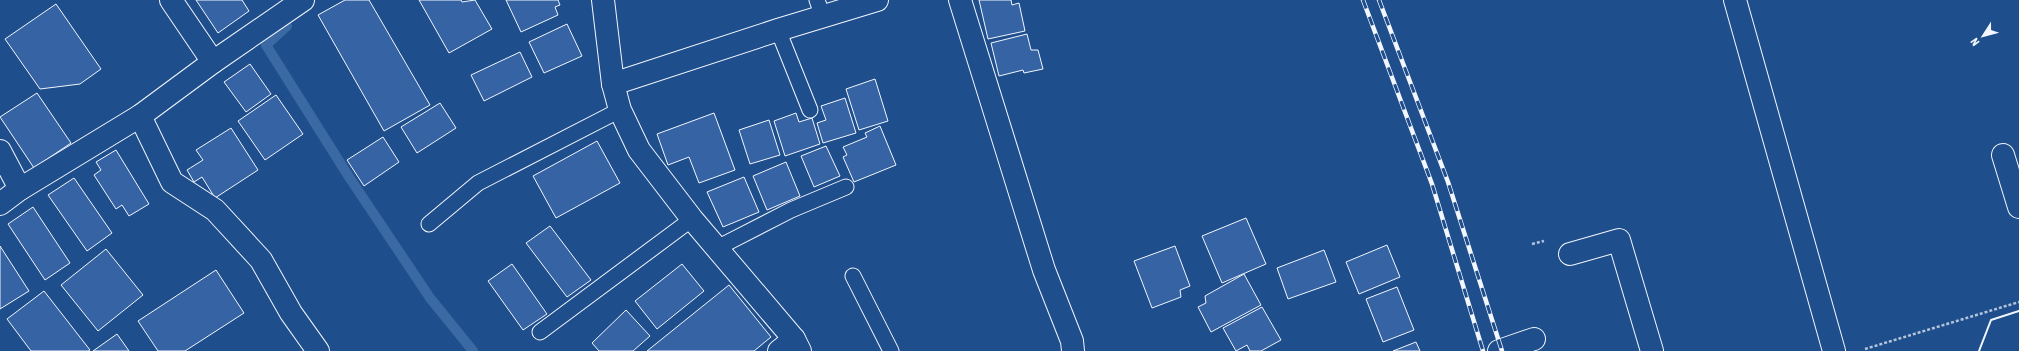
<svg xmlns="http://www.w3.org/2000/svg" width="2019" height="351" font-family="'Asap Condensed',sans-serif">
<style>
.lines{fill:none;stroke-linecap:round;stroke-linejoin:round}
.stream{stroke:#3b69a3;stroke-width:10}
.building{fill:#3563a3;stroke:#f2f6ff}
.lane-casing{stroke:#f2f6ff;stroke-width:17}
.street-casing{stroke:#f2f6ff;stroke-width:24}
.secondary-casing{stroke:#f2f6ff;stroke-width:24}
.path{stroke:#b3c4dc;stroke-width:2.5;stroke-dasharray:3 2;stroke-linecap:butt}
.lane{stroke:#1f4e8c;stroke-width:15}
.street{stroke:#1f4e8c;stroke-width:22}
.secondary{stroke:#1f4e8c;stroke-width:22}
.rail-casing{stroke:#f2f6ff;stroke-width:4.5}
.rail{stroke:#1f4e8c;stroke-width:3;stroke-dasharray:9;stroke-linecap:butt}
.wall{stroke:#f2f6ff;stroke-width:2}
</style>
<rect width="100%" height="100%" fill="#1f4e8c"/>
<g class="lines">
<!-- stream -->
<polyline class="stream" points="287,26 266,45 349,177 430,298 473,351"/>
</g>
<!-- building -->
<g class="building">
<polygon points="196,0 242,0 249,11 218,33"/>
<polygon points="345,0 369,0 430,105 384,131 318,15"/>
<polygon points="419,0 461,0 462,2 475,0 492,29 449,53"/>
<polygon points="506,0 558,0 560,5 555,7 558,15 521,32"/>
<polygon points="979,0 1011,0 1012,5 1019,3 1025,31 988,39"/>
<polygon points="56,4 101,69 80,84 40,89 5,39"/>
<polygon points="567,24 582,56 544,73 529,42"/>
<polygon points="1027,34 1031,50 1038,50 1043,69 1024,73 1023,70 999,76 991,43"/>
<polygon points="520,52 532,77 484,101 471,75"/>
<polygon points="250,64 271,94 246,112 224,82"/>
<polygon points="875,79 888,121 859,130 846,89"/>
<polygon points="37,93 71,143 34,168 0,117"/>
<polygon points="276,95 303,134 265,160 238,121"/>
<polygon points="845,98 856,133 823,143 817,123 826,120 821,106"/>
<polygon points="440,103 456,128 417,153 401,127"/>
<polygon points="714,113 735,170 699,183 689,157 668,165 657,134"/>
<polygon points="796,113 799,122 812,118 820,144 785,156 774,121"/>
<polygon points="769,120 780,155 750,164 739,130"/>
<polygon points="880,126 896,165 854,182 843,157 847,155 843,147 867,137 865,133"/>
<polygon points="231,128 258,170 215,198 202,177 194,182 187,170 203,160 196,150"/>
<polygon points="383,137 399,162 364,186 347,160"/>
<polygon points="597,141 620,183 556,218 533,176"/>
<polygon points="826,146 840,176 814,187 801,156"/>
<polygon points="116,150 149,204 129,216 122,205 116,209 94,175 101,170 96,162"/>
<polygon points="786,162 800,196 767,210 753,176"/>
<polygon points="744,177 759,212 723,227 707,192"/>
<polygon points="74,178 112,233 87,251 48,195"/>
<polygon points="33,207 70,263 45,280 8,224"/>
<polygon points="1246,218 1266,264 1222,283 1202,236"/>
<polygon points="550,226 591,280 567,297 526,243"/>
<polygon points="1387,245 1400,277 1359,294 1346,262"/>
<polygon points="0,246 29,291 0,309"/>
<polygon points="1175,246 1190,286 1180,290 1181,297 1152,308 1134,261"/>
<polygon points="106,249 143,295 98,331 61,285"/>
<polygon points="1324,250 1336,282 1288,299 1277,268"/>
<polygon points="512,264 547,314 523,330 488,281"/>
<polygon points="682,264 704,291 657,329 635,301"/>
<polygon points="216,270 244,313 185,351 158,351 138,321"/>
<polygon points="1244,274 1261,305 1211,332 1198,307 1206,303 1205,296"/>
<polygon points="729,285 771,337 754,351 647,351"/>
<polygon points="1397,287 1414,330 1383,342 1366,299"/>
<polygon points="44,291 90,350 88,351 31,351 7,319"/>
<polygon points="1262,307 1281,340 1261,351 1250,351 1247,345 1236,351 1223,328"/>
<polygon points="626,310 650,336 633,351 599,351 592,343"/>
<polygon points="117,334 129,351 93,351"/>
<polygon points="1416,342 1420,351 1393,351"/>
</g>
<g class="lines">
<!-- lane casing -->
<g class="lane-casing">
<g id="lane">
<polyline points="817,0 823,17"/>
<polyline points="778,30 810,110"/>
<polyline points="429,224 478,183 620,110"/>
<polyline points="717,248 791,210 846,187"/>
<polyline points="853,276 891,351"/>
<polyline points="540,332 692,219"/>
</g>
</g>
<!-- street casing -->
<g class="street-casing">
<g id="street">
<polyline points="171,0 213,62"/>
<polyline points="603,0 613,84 620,110 639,150 692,219 794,339 800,351"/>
<polyline points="960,0 1044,270 1072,341 1073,351"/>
<polyline points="613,84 778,30 877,0"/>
<polyline points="140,116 172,182 215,210 261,260 291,313 318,351"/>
<polyline points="0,151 20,189"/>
<polyline points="2003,155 2019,207"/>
<polyline points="0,204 20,189 140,116 213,62 303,0"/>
<polyline points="1570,254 1619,240 1652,351"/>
<polyline points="779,351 794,339"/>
<polyline points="1499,351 1534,339"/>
</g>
</g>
<!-- secondary casing -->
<g class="secondary-casing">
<polyline id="secondary" points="1735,0 1834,351"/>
</g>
<!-- path -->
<g class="path">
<polyline points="1532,244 1544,241"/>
<polyline points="1865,349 2019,302"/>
</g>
<!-- lane -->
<use href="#lane" class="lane"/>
<!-- street -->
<use href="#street" class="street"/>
<!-- secondary -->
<use href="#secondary" class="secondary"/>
<!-- rail casing -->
<g class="rail-casing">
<g id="rail">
<polyline points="1363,0 1432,184 1483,351"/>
<polyline points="1379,0 1448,182 1502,351"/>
</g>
</g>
<!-- rail -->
<use href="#rail" class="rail"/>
<!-- wall -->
<polyline class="wall" points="1979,351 1991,320 2019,311"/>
</g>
<!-- north arrow -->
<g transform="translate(1983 36) rotate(234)" stroke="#1f4e8c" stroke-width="3" paint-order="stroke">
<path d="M0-3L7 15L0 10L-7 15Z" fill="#f2f6ff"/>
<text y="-6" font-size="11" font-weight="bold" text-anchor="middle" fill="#f2f6ff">N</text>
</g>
</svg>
